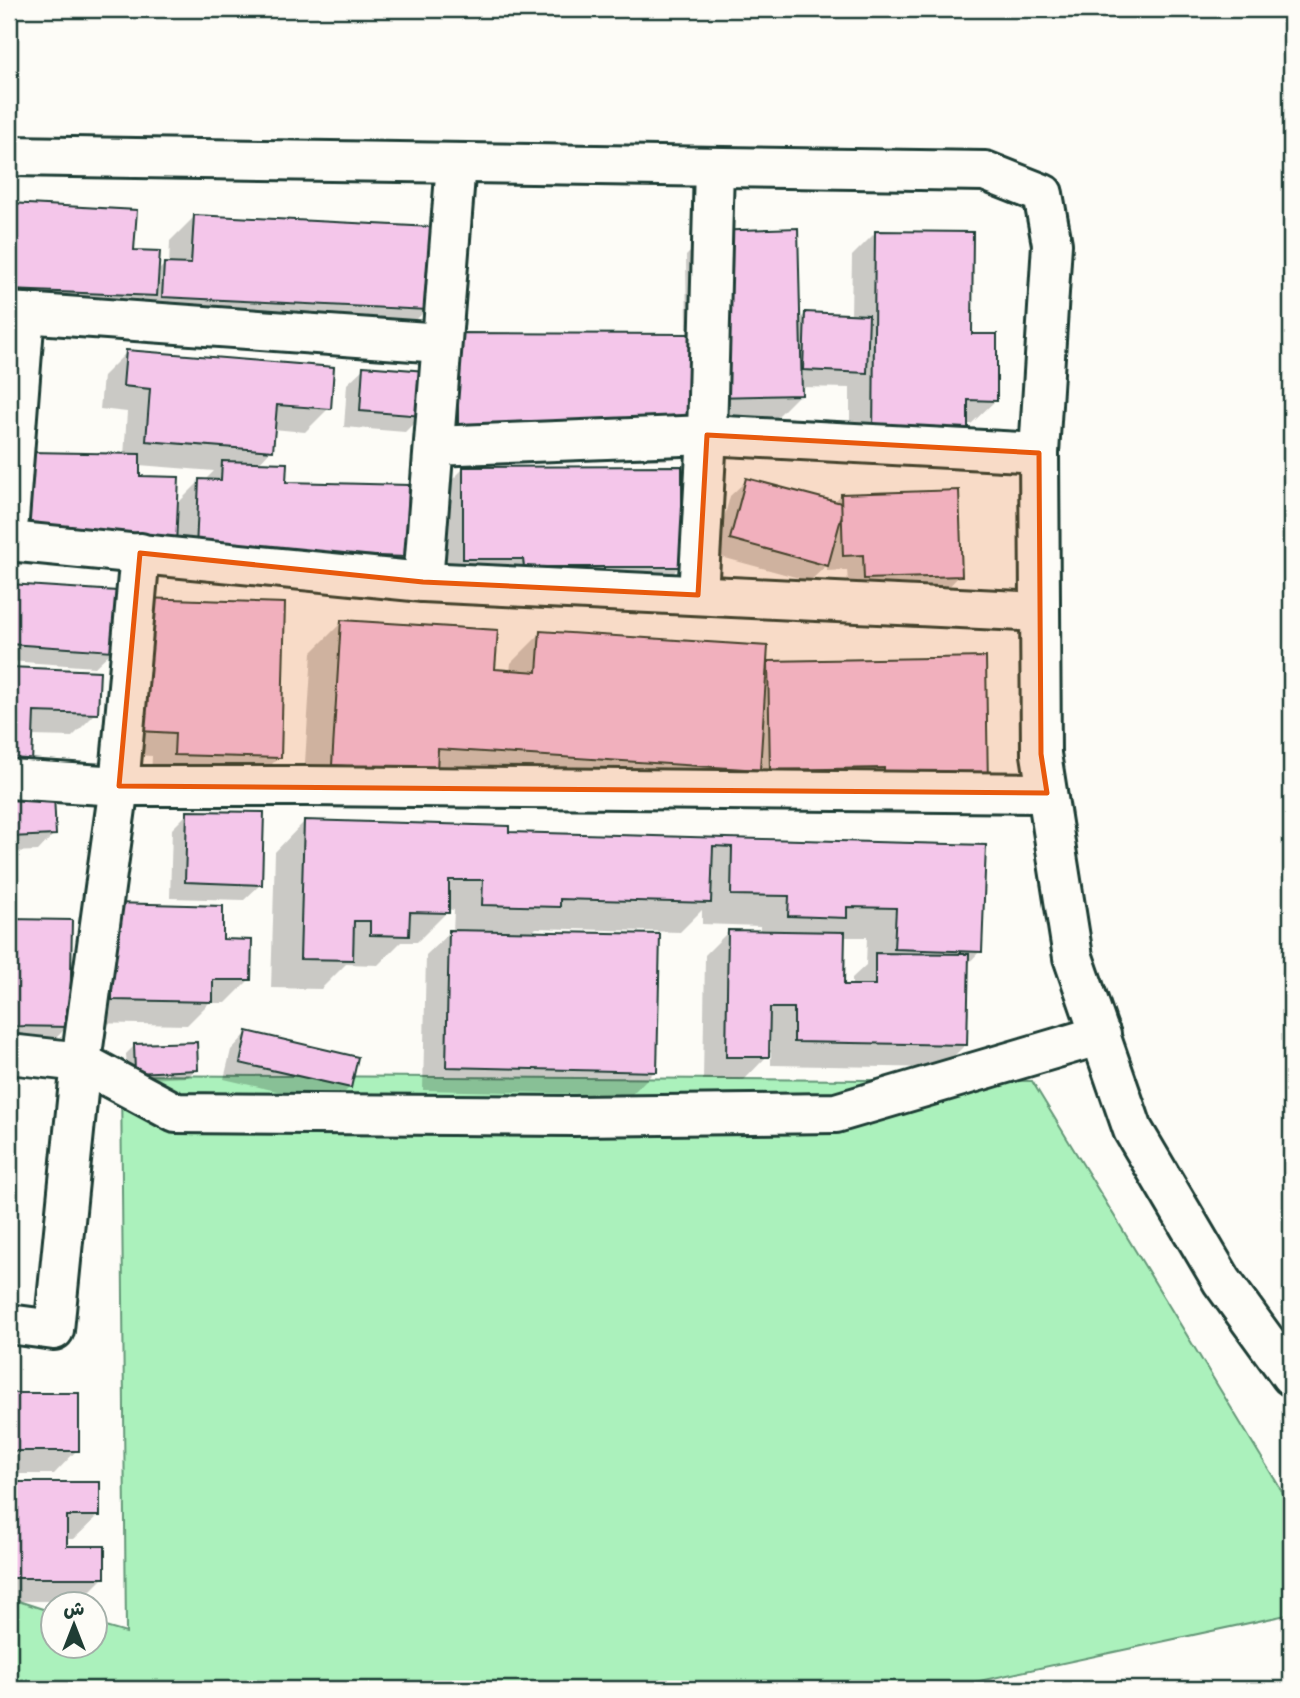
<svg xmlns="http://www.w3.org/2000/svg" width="1300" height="1698" font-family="'Comic Neue','Playpen Sans Arabic',sans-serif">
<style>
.green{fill:#abf1bc;stroke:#659778;stroke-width:2}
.shadow{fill:#0003;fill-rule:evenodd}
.building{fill:#f4c6ea;stroke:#1f3d34;stroke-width:2}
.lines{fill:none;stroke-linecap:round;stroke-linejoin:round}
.street-casing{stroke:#1f3d34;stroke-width:44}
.secondary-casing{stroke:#1f3d34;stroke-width:44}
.street{stroke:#fdfcf7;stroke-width:38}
.secondary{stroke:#fdfcf7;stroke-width:38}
.marked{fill:#e8590c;fill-opacity:0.2;stroke:#e8590c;stroke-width:5;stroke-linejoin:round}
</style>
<rect width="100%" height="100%" fill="#fdfcf7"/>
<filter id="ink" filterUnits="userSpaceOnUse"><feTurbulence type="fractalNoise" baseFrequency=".0143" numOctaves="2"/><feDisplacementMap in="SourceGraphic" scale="14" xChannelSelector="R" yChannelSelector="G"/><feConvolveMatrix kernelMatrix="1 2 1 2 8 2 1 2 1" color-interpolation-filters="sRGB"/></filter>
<g filter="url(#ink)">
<!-- green -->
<polygon class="green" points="121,1075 1032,1081 1291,1506 1291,1614 942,1689 9,1689 9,1598 52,1612 52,1646 94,1646 95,1624 126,1633"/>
<!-- shadow -->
<g class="shadow">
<polygon points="9,204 135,212 132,252 157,272 164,265 169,265 170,241 194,217 427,309 403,333 9,314"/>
<polygon points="709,233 798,321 805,314 851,316 852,256 875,233 970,336 995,401 971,424 966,424 850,460 850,388 800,387 800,394 776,418 690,420 690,437 666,460 435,460 435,359 687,336 686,256"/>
<path d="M127,352L329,408L305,432L273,429L271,450L258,464L284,484L405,556L381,580L151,569L9,565V475L124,456L127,412L100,409L103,376ZM139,465L214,471L204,481H200L176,505L139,478Z"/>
<polygon points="364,368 421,416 405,432 344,427 347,384"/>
<polygon points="464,468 680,566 657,590 440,582 440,492"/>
<polygon points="747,480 833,503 841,495 960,575 944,592 849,595 847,570 827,571 827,565 810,581 714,555 730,496"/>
<polygon points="9,585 115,593 112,651 95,667 9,661"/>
<polygon points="342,622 493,671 510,672 511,663 541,633 765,666 769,662 963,811 861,813 860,791 303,794 312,652"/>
<polygon points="120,624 279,757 255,781 151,778 152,756 116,754"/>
<polygon points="9,668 98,672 96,713 72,737 31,736 9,784"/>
<polygon points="9,798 54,834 38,851 9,852"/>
<polygon points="188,813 261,884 244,900 170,898 172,829"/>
<path d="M304,822L508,833L984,847L980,951L967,965L966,1044L942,1068L771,1065V1052L744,1080H703L705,955L728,932H760V926L702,924V910L680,932L536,928L531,933L655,1071L631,1095L423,1090L426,955L450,932H453L454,910L447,909V912L417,942H401L378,965L346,964L321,989L271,988L275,852ZM843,937H867L866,965L852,978V987H842ZM768,1031H771V1050H768Z"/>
<polygon points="9,920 70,922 68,1026 38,1056 9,1056"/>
<polygon points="90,929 222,941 250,979 226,1003 209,1003 187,1025 89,1023"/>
<polygon points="247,1033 349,1088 333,1104 224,1079 231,1050"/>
<polygon points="134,1046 196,1069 188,1077 128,1080 126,1054"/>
<polygon points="9,1395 77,1395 77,1450 54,1474 9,1474"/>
<polygon points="9,1484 98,1484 98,1516 74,1539 65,1539 65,1547 103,1578 80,1601 9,1601"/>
</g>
<!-- building -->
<g class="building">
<polygon points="9,203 137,210 134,250 160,251 157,296 9,290"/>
<polygon points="194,215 432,227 428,310 162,297 164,263 191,264"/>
<polygon points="798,228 802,395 712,397 709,231"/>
<polygon points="875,231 973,232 972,334 997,334 997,401 968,400 968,437 873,437"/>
<polygon points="805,312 869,315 867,373 803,370"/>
<polygon points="458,333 692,334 692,437 458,437"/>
<polygon points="126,350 334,367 331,409 277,405 273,451 146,441 150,389 123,386"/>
<polygon points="363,366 426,371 423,416 360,411"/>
<polygon points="30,452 140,454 140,476 179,477 176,546 27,541"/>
<polygon points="222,461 287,463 286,482 409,485 407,557 196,550 199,479 221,480"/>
<polygon points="682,466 682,567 524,567 523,559 463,559 463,467"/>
<polygon points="746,478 845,504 828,566 730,539"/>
<polygon points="959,490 962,576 864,579 863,555 843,556 841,494"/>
<polygon points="9,584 117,591 113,651 9,644"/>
<polygon points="143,598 285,603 281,758 174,755 175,733 139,731"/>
<polygon points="341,620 498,630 495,669 537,672 540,631 768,646 760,770 438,749 437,772 332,765"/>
<polygon points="986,657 988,788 884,790 884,768 770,770 768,661"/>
<polygon points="9,667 100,671 98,714 34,712 32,764 9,763"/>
<polygon points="54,795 56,835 9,837 9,796"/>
<polygon points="187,811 264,812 262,885 185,882"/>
<polygon points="304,820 509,826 509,832 986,845 982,952 894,949 896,908 847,907 847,918 788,916 789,896 731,895 732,847 713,846 711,903 560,899 560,907 482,905 483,880 449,880 449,913 410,912 409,936 370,935 370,921 354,921 353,960 300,959"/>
<polygon points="113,903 223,906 223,939 252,940 251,980 213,980 213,1002 112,1000"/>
<polygon points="9,919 72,920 70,1027 9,1026"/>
<polygon points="449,930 660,934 657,1072 446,1067"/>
<polygon points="728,930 845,932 844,985 875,985 875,953 969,954 967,1045 794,1042 794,1008 770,1008 769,1057 726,1057"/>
<polygon points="247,1031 358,1057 351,1088 240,1063"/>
<polygon points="197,1042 198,1070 135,1073 134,1044"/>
<rect x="9" y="1393" width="70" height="58"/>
<polygon points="9,1482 100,1482 100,1516 67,1516 67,1546 105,1546 105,1578 9,1578"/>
</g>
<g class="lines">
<!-- street casing -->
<g class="street-casing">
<g id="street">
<polyline points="9,312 441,343"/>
<polyline points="434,446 707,435 1039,453"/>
<polyline points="9,519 25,313"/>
<polyline points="9,541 423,582 1040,612"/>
<polyline points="423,582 456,163"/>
<polyline points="698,595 707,435 714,167"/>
<polyline points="9,779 119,786 307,786 1047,793"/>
<polyline points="9,1054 81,1062 176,1113 573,1116 836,1113 1101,1035"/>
<polyline points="9,1324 54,1330 81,1062 119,786 140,553"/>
</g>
</g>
<!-- secondary casing -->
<g class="secondary-casing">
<polyline id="secondary" points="9,156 985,171 1043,194 1052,244 1039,453 1041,754 1073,957 1133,1130 1222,1281 1291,1376"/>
</g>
<!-- street -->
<use href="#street" class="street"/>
<!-- secondary -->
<use href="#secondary" class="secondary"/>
</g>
</g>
<!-- marked area -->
<path class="marked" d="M707,435L1039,453L1041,754L1047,793L119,786L140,553L423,582L698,595Z"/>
<!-- margin -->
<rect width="1300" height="1698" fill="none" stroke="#fdfcf7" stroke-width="35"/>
<rect x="18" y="18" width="1265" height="1663" fill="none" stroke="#1f3d34" stroke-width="2.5" filter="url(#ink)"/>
<!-- north arrow -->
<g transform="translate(74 1625)"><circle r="33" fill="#fdfcf7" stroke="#a4b0a9" stroke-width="2"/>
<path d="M0-5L12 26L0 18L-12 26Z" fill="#1f3d34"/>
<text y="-10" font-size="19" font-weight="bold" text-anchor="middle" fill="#1f3d34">ش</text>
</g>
</svg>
